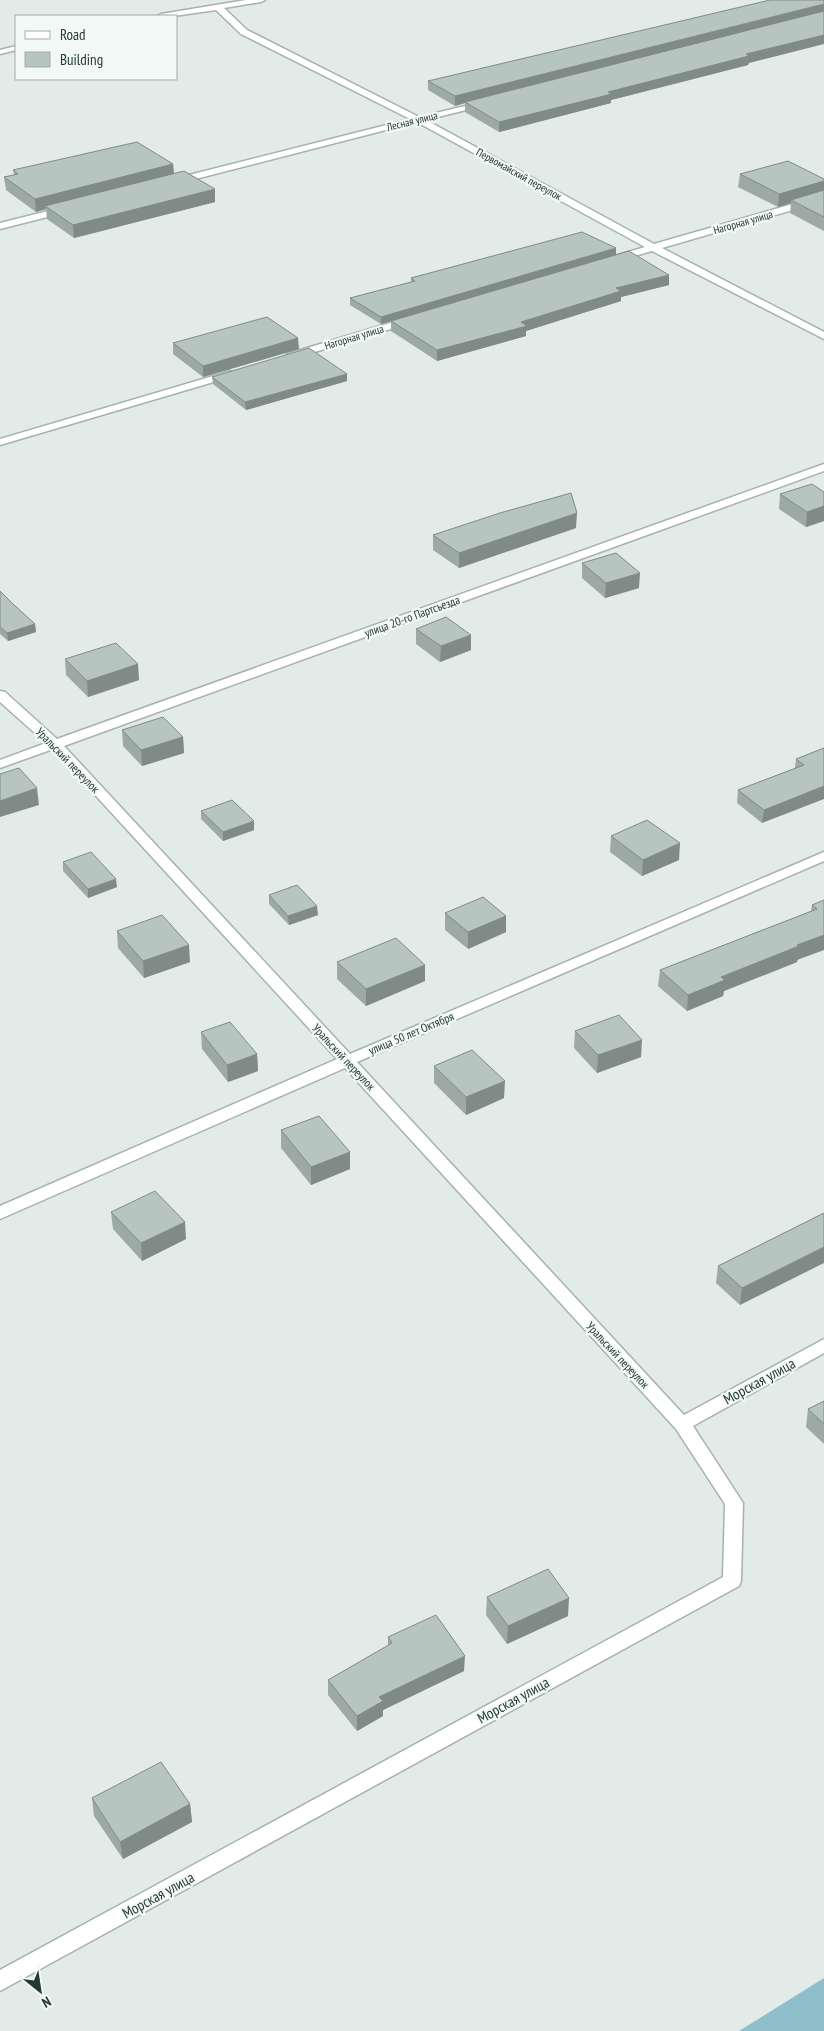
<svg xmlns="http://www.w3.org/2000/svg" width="824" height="2031" font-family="'PT Sans Narrow',sans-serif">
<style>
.water{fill:#8ebfcb}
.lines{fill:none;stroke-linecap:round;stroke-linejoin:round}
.street-casing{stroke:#a5b2ae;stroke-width:3}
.street{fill:#fff;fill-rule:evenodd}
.wall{fill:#9da9a5}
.shaded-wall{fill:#808a86}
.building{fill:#b7c5c0;stroke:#808a86}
.labels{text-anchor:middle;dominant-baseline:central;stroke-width:4.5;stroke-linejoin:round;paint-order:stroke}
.far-street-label{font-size:11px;fill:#233a35;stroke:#f2f8f5}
.street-label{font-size:12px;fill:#233a35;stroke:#f2f8f5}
.near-street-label{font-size:15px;fill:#233a35;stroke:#f2f8f5}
</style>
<rect width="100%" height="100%" fill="#e2ebe7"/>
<!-- water -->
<polygon class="water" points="824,1978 824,2031 739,2031"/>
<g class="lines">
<!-- street casing -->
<g class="street-casing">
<g id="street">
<polygon points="246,0 265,0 261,2 224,8 247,30 419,117 486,101 486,105 426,120 654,244 824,195 824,201 662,248 824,332 824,339 652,251 614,262 611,261 611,257 645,247 417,122 176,184 173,183 173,179 410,119 241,34 216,10 174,16 157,16 161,14"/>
<polygon points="16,46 16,50 0,54 0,50"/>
<polygon points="64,207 67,208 67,212 0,229 0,223"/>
<polygon points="410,317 415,320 414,322 295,358 291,359 286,356 287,354"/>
<polygon points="230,371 235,374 234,376 0,445 0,439"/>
<polygon points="824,464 824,471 64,746 350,1054 824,852 824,861 357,1062 684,1415 824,1339 824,1353 693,1426 743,1503 741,1581 739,1586 0,1991 0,1970 723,1577 725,1504 676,1429 345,1068 0,1219 0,1206 337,1059 53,749 0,768 0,760 46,743 0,702 0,691 5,692 57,739"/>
</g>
</g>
<!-- street -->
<use href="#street" class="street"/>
</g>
<!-- wall -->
<g class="wall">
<polygon points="749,63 748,65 611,100 611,103 499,132 465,112 465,103 455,106 428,90 428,81"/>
<polygon points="173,164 174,173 215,202 74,238 47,219 46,209 36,212 6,190 4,177 14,175 13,170"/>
<polygon points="740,174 824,179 824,231 790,213 791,203 778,207 738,187"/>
<polygon points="616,255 669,285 621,297 621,301 526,331 526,336 437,361 391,331 391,321 381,324 350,305 350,298 411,282 411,278"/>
<polygon points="173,343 299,349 203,377 173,354"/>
<polygon points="347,374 347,381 246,410 213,384 212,377"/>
<polygon points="824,492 824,521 806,527 779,509 780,494"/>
<polygon points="576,528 459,568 433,550 433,535"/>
<polygon points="582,563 639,588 605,598 582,578"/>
<polygon points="0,591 13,604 35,624 36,632 8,641 0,634"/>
<polygon points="416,629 471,635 471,650 440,662 416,644"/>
<polygon points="65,659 139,680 88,697 66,675"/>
<polygon points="122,730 183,737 184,753 142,766 123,746"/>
<polygon points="824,748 762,823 737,803 738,790 795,768 796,759"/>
<polygon points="201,811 254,830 223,841 201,819"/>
<polygon points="611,836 679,860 642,876 610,852"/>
<polygon points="63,862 117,887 88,898 63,871"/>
<polygon points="269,895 318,915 289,925 269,904"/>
<polygon points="824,900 797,962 724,991 723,996 687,1011 658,986 660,970 811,911 812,905"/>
<polygon points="445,913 506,916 506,932 468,949 445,930"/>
<polygon points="117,931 190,962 144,978 118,948"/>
<polygon points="337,962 425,965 425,981 366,1006 337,979"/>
<polygon points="575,1031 641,1057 597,1073 574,1048"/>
<polygon points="201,1032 257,1054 258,1071 228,1082 202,1049"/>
<polygon points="434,1066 504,1098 466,1115 434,1083"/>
<polygon points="281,1130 350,1152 350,1169 311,1185 281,1148"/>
<polygon points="111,1212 186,1239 142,1261 113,1229"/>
<polygon points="824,1213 740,1305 716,1283 718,1266"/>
<polygon points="824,1401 824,1444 806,1427 808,1409"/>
<polygon points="487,1597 568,1616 507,1644 486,1615"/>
<polygon points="388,1637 464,1671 383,1710 383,1716 357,1731 328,1695 328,1680 388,1646"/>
<polygon points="92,1798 190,1804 192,1822 123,1859 94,1816"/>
</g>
<!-- shaded-wall -->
<g class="shaded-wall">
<polygon points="824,4 824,13 465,102 465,103 455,106 455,96"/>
<polygon points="824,35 824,44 749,63 748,65 611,100 611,103 499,132 499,122 746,54"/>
<polygon points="173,164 174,177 45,206 46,209 36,212 35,199"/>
<polygon points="824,181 824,194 791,200 791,203 778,207 779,194"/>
<polygon points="215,189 215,202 74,238 73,225"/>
<polygon points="616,248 616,255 381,324 381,317"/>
<polygon points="669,275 669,285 621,297 621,301 526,331 526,336 437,361 437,350 521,322 616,288"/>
<polygon points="298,338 299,349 203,377 203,366"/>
<polygon points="347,374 347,381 246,410 245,402"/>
<polygon points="824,506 824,521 806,527 807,512"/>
<polygon points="577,513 576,528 459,568 459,553"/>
<polygon points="640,573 639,588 605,598 606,583"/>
<polygon points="35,624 36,632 8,641 7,633"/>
<polygon points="471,635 471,650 440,662 441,646"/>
<polygon points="138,664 139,680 88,697 87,681"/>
<polygon points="183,737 184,753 142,766 141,750"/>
<polygon points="824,786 824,799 762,823 764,810"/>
<polygon points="37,788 39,805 0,817 0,801"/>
<polygon points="254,821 254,830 223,841 223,832"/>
<polygon points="680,843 679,860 642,876 643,860"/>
<polygon points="116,879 117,887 88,898 88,889"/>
<polygon points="317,906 318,915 289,925 288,916"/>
<polygon points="506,916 506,932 468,949 468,932"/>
<polygon points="824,935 824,950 797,960 797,962 724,991 723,996 687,1011 688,995 721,977 797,945"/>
<polygon points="189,945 190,962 144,978 143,961"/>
<polygon points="425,965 425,981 366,1006 366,989"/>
<polygon points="642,1040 641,1057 597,1073 598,1055"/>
<polygon points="257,1054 258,1071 228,1082 227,1065"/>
<polygon points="505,1081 504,1098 466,1115 466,1097"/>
<polygon points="350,1152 350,1169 311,1185 311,1167"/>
<polygon points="185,1222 186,1239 142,1261 141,1243"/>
<polygon points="824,1247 824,1263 740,1305 742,1288"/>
<polygon points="569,1598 568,1616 507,1644 508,1626"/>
<polygon points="465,1656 464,1671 383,1710 383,1716 357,1731 357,1716 379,1697"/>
<polygon points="190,1804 192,1822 123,1859 120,1842"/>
</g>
<!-- building -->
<g class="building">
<polygon points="770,0 824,0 824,4 455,96 428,81"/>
<polygon points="824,11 824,35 746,54 749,56 608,92 612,94 499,122 465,102"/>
<polygon points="137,142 173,164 35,199 4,177 18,174 13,170"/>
<polygon points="788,161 824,179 824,181 779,194 740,174"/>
<polygon points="184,171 215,189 73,225 45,206"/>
<polygon points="824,190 824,217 791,200"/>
<polygon points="582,232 616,248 381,317 350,298 415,281 411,278"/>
<polygon points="629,251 669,275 616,288 621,291 521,322 527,326 437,350 391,321"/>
<polygon points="267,317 298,338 203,366 173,343"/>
<polygon points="309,348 347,374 245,402 212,377"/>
<polygon points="812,484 824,492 824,506 807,512 780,494"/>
<polygon points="571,493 577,513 459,553 433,535 500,513"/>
<polygon points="616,553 640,573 606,583 582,563"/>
<polygon points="0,591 13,604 35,624 7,633 0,627"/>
<polygon points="446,617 471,635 441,646 416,629"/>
<polygon points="116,643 138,664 87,681 65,659"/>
<polygon points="163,717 183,737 141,750 122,730"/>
<polygon points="824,748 824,786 764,810 738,790 804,765 796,759"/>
<polygon points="19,768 37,788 0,801 0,774"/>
<polygon points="232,800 254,821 223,832 201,811"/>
<polygon points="647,820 680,843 643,860 611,836"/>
<polygon points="91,852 116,879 88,889 63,862"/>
<polygon points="297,885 317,906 288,916 269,895"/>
<polygon points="483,897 506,916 468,932 445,913"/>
<polygon points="824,900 824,935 797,945 799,946 721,977 725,980 688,995 660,970 817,909 812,905"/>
<polygon points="162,915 189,945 143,961 117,931"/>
<polygon points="396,938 425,965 366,989 337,962"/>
<polygon points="619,1015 642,1040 598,1055 575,1031"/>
<polygon points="230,1022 257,1054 227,1065 201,1032"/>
<polygon points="472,1050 505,1081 466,1097 434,1066"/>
<polygon points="319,1116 350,1152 311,1167 281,1130"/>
<polygon points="155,1191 185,1222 141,1243 111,1212"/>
<polygon points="824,1213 824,1247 742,1288 718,1266"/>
<polygon points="824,1401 824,1424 808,1409"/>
<polygon points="548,1569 569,1598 508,1626 487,1597"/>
<polygon points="436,1615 465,1656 379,1697 383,1701 357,1716 328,1680 392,1643 388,1637"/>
<polygon points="161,1762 190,1804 120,1842 92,1798"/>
</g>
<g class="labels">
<!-- far-street labels -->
<g class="far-street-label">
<text transform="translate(412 121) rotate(-14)">Лесная улица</text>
<text transform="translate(519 174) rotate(29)">Первомайский переулок</text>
<text transform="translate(743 222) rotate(-16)">Нагорная улица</text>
<text transform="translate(354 337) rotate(-17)">Нагорная улица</text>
</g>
<!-- street labels -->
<g class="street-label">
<text transform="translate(412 616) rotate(-20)">улица 20-го Партсъезда</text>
<text transform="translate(68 760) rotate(46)">Уральский переулок</text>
<text transform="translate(411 1033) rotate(-23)">улица 50 лет Октября</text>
<text transform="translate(344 1057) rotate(47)">Уральский переулок</text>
<text transform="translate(618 1355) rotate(47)">Уральский переулок</text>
</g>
<!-- near-street labels -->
<g class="near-street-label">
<text transform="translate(759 1381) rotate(-29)">Морская улица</text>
<text transform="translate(513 1700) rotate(-29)">Морская улица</text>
<text transform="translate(158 1895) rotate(-29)">Морская улица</text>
</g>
</g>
<!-- legend -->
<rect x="15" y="15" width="162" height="65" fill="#f2f8f5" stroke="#9faca8"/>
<rect x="25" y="31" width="25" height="8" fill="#ffffff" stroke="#9faca8"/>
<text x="60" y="40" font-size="15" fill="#233a35">Road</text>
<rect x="25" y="52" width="25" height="15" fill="#b7c5c0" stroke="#9faca8"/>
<text x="60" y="65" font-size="15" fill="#233a35">Building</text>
<!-- north arrow -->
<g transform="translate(40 1991) rotate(150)" stroke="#f2f8f5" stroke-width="4" paint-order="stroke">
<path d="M0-4L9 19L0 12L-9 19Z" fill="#233a35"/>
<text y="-8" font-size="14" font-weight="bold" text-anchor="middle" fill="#233a35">N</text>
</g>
</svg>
